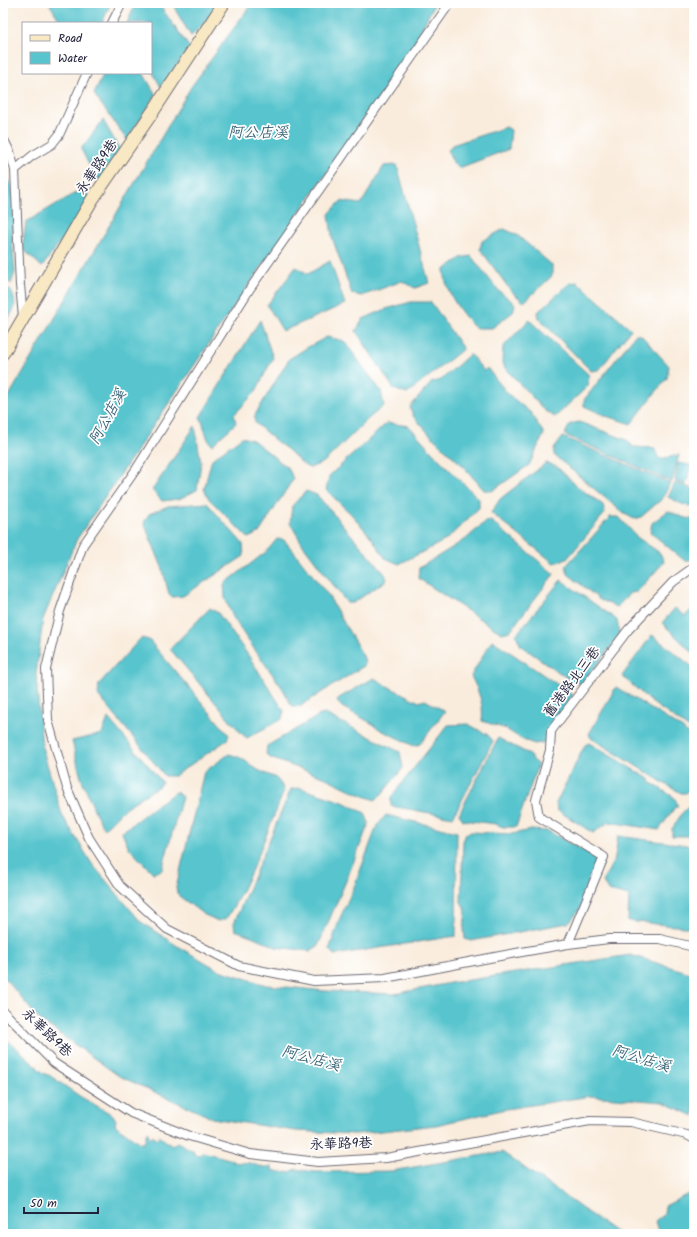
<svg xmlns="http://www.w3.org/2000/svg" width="697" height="1237" font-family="Kalam,'LXGW WenKai TC',sans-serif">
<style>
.water{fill:#58c5ce;stroke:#3d7484}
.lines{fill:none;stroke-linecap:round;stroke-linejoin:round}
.street-casing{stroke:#6d6973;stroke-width:10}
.secondary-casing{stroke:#6d6973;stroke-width:14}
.street{stroke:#fff;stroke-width:8}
.secondary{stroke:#f8e8c3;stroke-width:12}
.labels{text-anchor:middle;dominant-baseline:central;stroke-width:3.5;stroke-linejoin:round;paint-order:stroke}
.street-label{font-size:14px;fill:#22223b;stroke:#fff}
.water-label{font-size:15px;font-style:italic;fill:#386376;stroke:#fff}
</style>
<rect width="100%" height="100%" fill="#fff"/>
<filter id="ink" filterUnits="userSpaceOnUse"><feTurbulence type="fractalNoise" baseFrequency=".025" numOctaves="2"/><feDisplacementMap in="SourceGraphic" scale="8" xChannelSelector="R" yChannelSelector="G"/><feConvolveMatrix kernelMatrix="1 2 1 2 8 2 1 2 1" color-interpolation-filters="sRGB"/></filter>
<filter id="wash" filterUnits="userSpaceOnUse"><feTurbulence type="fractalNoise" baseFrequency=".012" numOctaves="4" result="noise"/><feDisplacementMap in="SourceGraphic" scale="16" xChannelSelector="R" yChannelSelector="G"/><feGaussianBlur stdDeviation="0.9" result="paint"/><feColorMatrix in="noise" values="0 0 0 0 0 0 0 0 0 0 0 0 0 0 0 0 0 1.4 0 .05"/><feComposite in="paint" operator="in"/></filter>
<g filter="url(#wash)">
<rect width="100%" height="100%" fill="#f9ecdc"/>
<!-- water -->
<g class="water">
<polygon points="49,3 111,3 102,23 61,23"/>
<polygon points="136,3 158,3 190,48 161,87 151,69 151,23 127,23"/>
<polygon points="175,3 218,3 205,23 191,36 176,11"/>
<polygon points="252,3 435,3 406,59 237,302 77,539 43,619 36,675 42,747 62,815 92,864 141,922 182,949 219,970 266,985 326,991 394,994 450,983 630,955 694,974 694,1116 663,1102 591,1096 506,1109 436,1125 355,1134 296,1131 212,1118 119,1076 39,1019 3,976 3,406 191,87"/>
<polygon points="104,73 143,73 156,95 127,140 94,94"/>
<polygon points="103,120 120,150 98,183 81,149"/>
<polygon points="506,127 511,130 509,149 459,168 454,164 448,151 452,145"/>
<polygon points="397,165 429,283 415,288 402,281 362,296 352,294 332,237 329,214 341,201 361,204 384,166"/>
<polygon points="6,174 12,185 15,219 12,238 15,272 11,284 3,277 3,177"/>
<polygon points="84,188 92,200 42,267 22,248 26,222"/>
<polygon points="504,229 517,235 552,265 552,276 524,302 511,291 480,249 482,241"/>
<path d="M471,256L498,290L515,304L513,312L492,328H475C464,316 450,299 446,282C445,278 445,274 444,270L461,258Z"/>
<polygon points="330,261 345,304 283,331 267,305 296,267 308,274"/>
<polygon points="577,282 631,329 599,370 591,371 539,318 538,312 570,283"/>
<path d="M3,283C11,289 17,299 14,309C11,315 6,321 3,326Z"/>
<polygon points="411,302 431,302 463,349 407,394 394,389 356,331 363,319 386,309"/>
<path d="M260,320L273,358L255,393L246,402L234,415L236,423L212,445C205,438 205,426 200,417Z"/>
<polygon points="529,320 589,375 588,386 555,417 545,411 505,368 502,361 503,347"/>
<polygon points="636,334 641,335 669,366 667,378 631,424 606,416 584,406 584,400"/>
<polygon points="327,337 344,341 381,391 384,406 369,418 324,462 310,468 305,466 287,449 277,442 255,423 255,415 289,359 308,347"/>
<polygon points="470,354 484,371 487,368 508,394 531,413 544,434 529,465 492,491 484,490 462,465 433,438 413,416 410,407 432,382 441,380"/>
<polygon points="579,422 627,440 633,447 654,448 659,459 679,455 672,482 565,435 566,432 570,424"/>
<polygon points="387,423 409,426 438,458 479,499 479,508 446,540 399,564 385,558 371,537 351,514 326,490 329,476"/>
<polygon points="195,426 201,463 197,490 179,499 162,501 152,490 155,486"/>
<polygon points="242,437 253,440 289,469 293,479 259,533 248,538 209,499 204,489 212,459"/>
<polygon points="563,437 670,483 663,498 641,517 634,519 623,513 554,455 554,449"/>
<polygon points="546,463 556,466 578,487 603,505 605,513 567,559 554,563 491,513 500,499"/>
<polygon points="678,463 691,465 686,485 675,481"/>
<polygon points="675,483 694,489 694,503 693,507 684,505 668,497"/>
<polygon points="306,491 317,495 385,574 387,580 353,603 347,603 303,545 290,523 292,506"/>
<polygon points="207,503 243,544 244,556 183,596 172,597 169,594 162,567 144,523 149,514 168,506"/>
<polygon points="668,511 685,518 694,519 694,559 685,561 650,532 652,523"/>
<polygon points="610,517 619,517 638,538 660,553 664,562 637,592 630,593 617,607 600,600 568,574 566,566"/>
<polygon points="491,521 554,574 510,631 502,633 495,629 418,578 419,568 466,539 485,522"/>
<polygon points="277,539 284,540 295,553 328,595 363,656 365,661 364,666 300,706 294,707 291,705 283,689 245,636 233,617 225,598 224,584 266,552"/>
<polygon points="561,580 617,620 620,635 582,684 573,682 521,646 516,635"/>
<polygon points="694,607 694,654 662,623 675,608 685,616"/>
<polygon points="210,608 218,613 248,655 284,711 282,719 247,738 241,733 170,649"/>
<polygon points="652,635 694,668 694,732 654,704 622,676"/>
<polygon points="141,638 149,640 229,735 227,740 174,776 165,776 98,695 99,684"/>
<path d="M492,640L573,695L546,742L535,744L523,740L506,729L482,721C484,704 479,692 471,676Z"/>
<polygon points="374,678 389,687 419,702 425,700 445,711 420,744 414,746 379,729 373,724 342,707 337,702 339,698"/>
<polygon points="616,687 683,729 694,741 694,783 686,793 681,793 667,785 591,738 589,734"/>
<polygon points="325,714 400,752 403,768 381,795 375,800 359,794 326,778 270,758 266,754 267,746 320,715"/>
<polygon points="108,718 162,782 159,786 126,807 104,829 96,814 81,778 72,741 102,734"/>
<polygon points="468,724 488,735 493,741 453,817 391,806 391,797 448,725"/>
<polygon points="498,738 527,753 538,765 516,827 503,827 496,824 463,820 459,814"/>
<polygon points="589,743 651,780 650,782 675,798 678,807 675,807 659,830 609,822 593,833 557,810 556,803 585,745"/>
<path d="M229,754L241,758L258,770L276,778L281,784L284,791C266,834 251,880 226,919L218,921L203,914L179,896L176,888L204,772Z"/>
<polygon points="300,788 343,802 365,813 369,823 346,881 318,946 310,951 276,947 259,939 235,930 234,923 291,789"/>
<polygon points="176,792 182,797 162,870 153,873 129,848 122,832 159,803"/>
<polygon points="694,801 694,836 672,836 672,829 682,813"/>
<polygon points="386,815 457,832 456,936 334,955 329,950 340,918 354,887 377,826"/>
<path d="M531,830L548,831L594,856C595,859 596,862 596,865C595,884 582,911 568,923L471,941L465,939L464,929L466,910L461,902L463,841L466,834L471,832L512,834Z"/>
<polygon points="618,836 694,846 694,928 628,921 629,896 608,891 603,881 615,858"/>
<path d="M3,1036L38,1067L37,1068L47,1075H49L81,1097L113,1115L116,1120L115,1125L140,1143H144L147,1131L150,1138L153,1135L156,1139L159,1136L172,1146L177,1142L194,1151L193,1154L200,1155L203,1152L233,1160L232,1162C238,1163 244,1162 249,1163C259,1165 261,1169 272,1166V1170C282,1172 287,1175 296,1169L315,1172L391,1171L502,1152L618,1234H3Z"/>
<polygon points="694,1191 694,1234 659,1234 655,1221 664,1214 665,1206"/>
</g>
</g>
<g filter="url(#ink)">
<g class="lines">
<!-- street casing -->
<g class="street-casing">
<g id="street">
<polyline points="450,3 249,290 137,468 83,545 60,611 46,669 48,720 67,788 89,838 120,886 167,929 239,966 314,981 385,978 516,953 568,944 609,939 660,939 694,947"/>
<polyline points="112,23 122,3"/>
<polyline points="3,138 10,152 15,170 20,285 23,317"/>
<polyline points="15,170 32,156 52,144 59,135 87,73"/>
<polyline points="568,944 604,857 539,817 536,800 550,750 551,731 628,630 673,582 694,567"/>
<polyline points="3,1011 54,1063 131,1113 189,1136 250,1154 318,1162 386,1158 590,1121 631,1122 687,1135 694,1139"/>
</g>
</g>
<!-- secondary casing -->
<g class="secondary-casing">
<polyline id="secondary" points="3,353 92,200 154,110 224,3"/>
</g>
<!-- street -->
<use href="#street" class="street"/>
<!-- secondary -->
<use href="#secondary" class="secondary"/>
</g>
</g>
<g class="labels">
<!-- street labels -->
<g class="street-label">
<text transform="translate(97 167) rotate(-56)">永華路9巷</text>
<text transform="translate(572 682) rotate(-53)">舊港路北三巷</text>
<text transform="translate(47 1033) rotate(44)">永華路9巷</text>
<text transform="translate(341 1144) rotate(-2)">永華路9巷</text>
</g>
<!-- water labels -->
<g class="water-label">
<text x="258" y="133">阿公店溪</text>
<text transform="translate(108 417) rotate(-61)">阿公店溪</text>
<text transform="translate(311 1059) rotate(15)">阿公店溪</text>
<text transform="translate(641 1059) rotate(17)">阿公店溪</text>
</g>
</g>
<!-- margin -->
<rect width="697" height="1237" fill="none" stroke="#fff" stroke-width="16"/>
<!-- legend -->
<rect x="22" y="22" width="130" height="52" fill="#ffffff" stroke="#a7a7b1"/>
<rect x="30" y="35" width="20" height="6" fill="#f8e8c3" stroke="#a7a7b1"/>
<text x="58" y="42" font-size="12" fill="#22223b">Road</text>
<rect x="30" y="52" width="20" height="12" fill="#58c5ce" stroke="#a7a7b1"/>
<text x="58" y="62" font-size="12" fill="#22223b">Water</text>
<!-- scale -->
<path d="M24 1207v6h74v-6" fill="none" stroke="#22223b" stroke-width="2"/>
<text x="30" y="1207" font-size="12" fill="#22223b" stroke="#ffffff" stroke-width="3" paint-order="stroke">50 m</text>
</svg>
